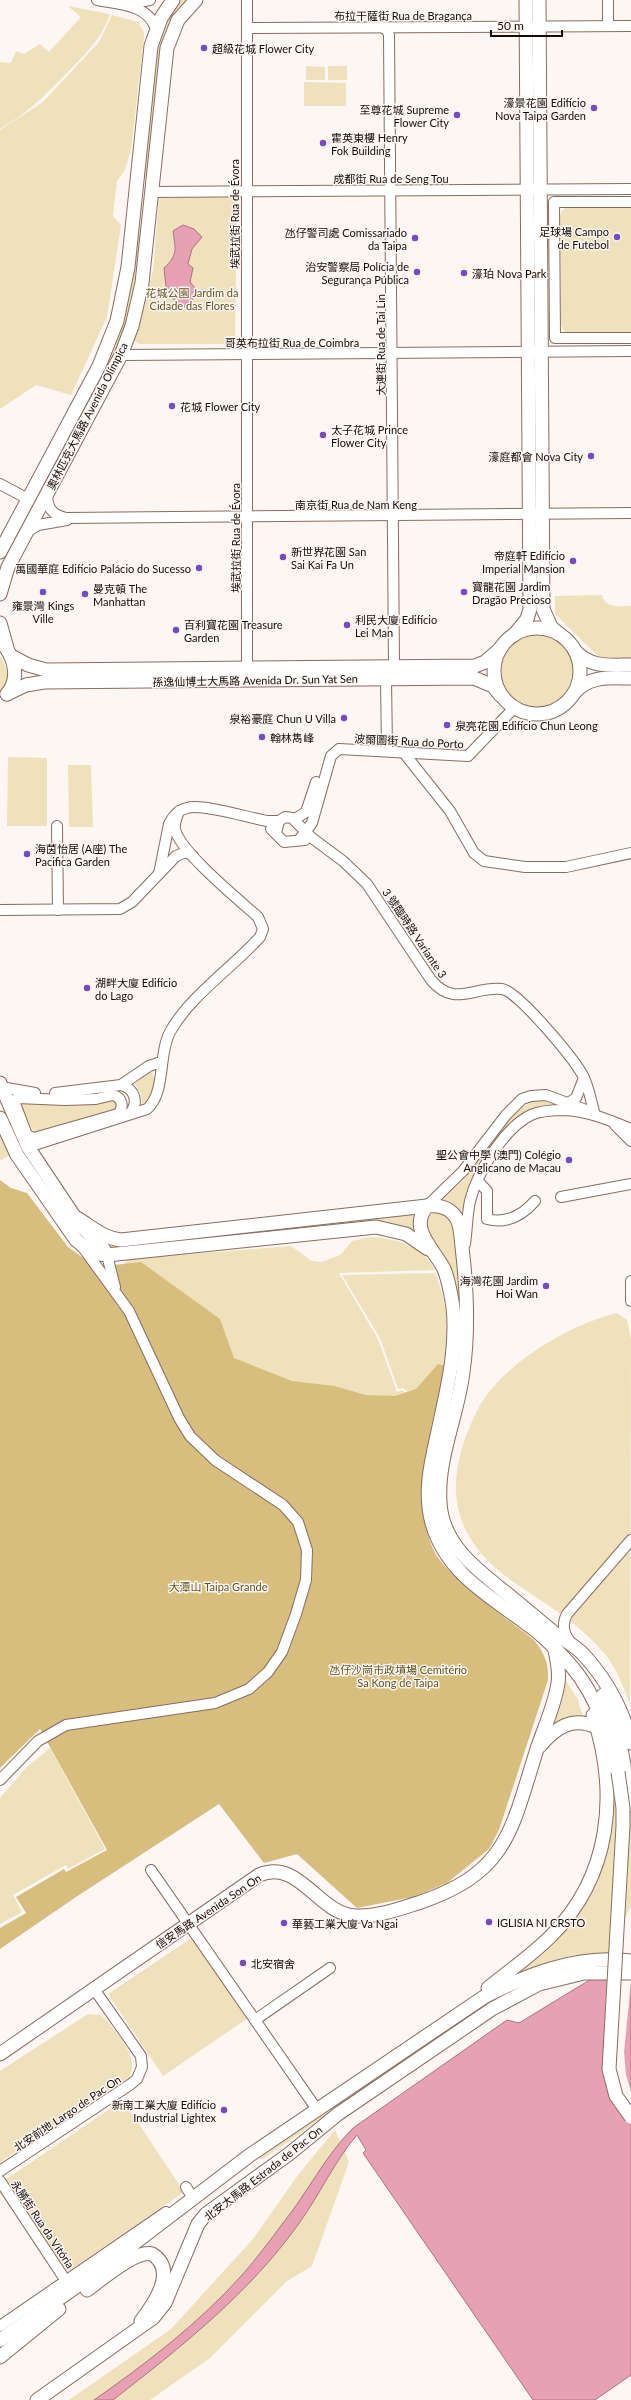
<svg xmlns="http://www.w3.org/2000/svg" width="631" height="2400" font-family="Lato,'Noto Sans SC',sans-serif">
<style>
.green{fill:#efe1bb}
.forest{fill:#d7be7e}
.water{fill:#e8a1b4;stroke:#a97480}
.pier{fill:#fdf6f3}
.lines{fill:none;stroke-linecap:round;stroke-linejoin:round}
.minor-casing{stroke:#886c5f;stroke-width:12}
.major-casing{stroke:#886c5f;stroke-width:15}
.minor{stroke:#fff;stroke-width:10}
.major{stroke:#fff;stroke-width:13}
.major-bridge-casing{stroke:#886c5f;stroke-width:15;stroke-linecap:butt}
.major-bridge{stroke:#fff;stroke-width:13}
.poi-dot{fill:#754ac2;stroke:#fdf6f3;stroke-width:1.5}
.labels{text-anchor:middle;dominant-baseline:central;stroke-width:3;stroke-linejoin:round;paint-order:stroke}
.street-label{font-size:11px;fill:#150b06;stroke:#fdf6f3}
.poi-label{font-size:11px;fill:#150b06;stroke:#fdf6f3;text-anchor:start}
.park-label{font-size:11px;fill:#645322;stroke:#fdf6f3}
</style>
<rect width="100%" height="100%" fill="#fdf6f3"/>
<!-- green -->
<g class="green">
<polygon points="181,0 189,0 170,23 163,37 148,179 146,179 144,177 159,35 166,20"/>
<path d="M68,6L110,14C101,41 83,56 64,76C41,99 29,112 0,129V62L11,63L16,51L24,54L40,44L49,52L81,17Z"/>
<polygon points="112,15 138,22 144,32 144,37 131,150 125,170 117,181 113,216 121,225 107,317 71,395 36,385 0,409 0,130 43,102 99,42"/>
<polygon points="306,66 325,67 325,80 306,80"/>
<rect x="328" y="66" width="19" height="14"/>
<polygon points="304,82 346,83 346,106 304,106"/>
<polygon points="237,196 235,344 139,344 134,341 153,271 159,198"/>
<polygon points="139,203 142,204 139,226 141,246 133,296 123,334 107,370 18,537 15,535 108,356"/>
<polygon points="631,203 631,337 565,333 561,325 560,216 562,211 570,204"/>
<path d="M602,595C605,609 621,606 631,606V660L609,661L600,658L555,614V596Z"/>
<circle cx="537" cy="671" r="36"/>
<path d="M0,656C8,669 12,682 0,693Z"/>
<polygon points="8,757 47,758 47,826 7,826"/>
<polygon points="68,765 91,765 93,827 69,827"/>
<path d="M149,1071L152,1072C157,1084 155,1098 142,1105L141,1093L135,1084Z"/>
<polygon points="117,1100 119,1109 36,1133 32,1129 20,1104 20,1102"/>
<path d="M538,1100L554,1103C526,1110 521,1117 500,1137L497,1136L496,1134C509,1119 519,1106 538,1100Z"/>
<polygon points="0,1128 13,1153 0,1161"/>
<polygon points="486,1148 490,1151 471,1186 461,1214 452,1203 442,1199 463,1181"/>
<path d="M436,1212L446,1214C459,1226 457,1245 459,1262C462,1297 464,1333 460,1368C452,1434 416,1489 454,1553L536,1623L534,1626C518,1613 502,1600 486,1587C449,1557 432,1540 433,1489C444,1426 466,1359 454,1294C452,1282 451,1270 445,1259C438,1247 411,1221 436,1212Z"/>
<polygon points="414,1214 413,1232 106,1250 107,1247 115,1245"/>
<path d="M370,1237C396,1238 422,1246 435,1270L339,1273L378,1339L397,1392L402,1390L413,1398L421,1526L503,1704L119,1268L129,1259L291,1246L312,1261L322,1262L340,1255L352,1241Z"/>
<path d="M435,1273C445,1295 454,1344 444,1366C440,1375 420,1389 412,1396L403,1388L398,1389L380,1338L342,1275Z"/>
<path d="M617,1313L627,1320L631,1339L630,1705C623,1687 617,1668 604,1653C579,1623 544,1603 512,1581C447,1535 443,1479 477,1411C500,1365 568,1325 617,1313Z"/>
<polygon points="564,1678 577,1698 584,1719 568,1718 553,1725"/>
<polygon points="50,1748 105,1849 68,1869 66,1865 13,1895 22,1912 0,1924 0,1798 26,1768"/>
<path d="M631,1771V1906L607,1955H574L550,1961L509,1979C520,1972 531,1964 541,1956C578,1927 608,1868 613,1821C615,1806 613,1790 612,1775Z"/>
<polygon points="193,1937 248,2018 163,2076 108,1994"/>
<polygon points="535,1979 485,2006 456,2025 263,2159 259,2159 262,2155 486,2002"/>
<path d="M88,2014L100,2015L105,2018C117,2035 142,2059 128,2078L0,2162V2071Z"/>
<polygon points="123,2100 184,2192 67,2272 5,2180"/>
<polygon points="335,2130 349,2162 312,2266 287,2281 210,2358 150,2400 69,2400 171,2329 253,2239 298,2175"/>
</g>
<!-- forest -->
<path class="forest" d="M0,1180L11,1188L27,1193L68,1247L93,1265L105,1266L141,1262L220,1319L234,1358L292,1381L334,1386L366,1395L395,1396L416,1389L438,1364L446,1366C433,1417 410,1501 434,1551C447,1577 509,1620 534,1640C544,1653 549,1663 548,1680L499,1830L489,1849L447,1883L413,1897L357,1908L297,1854L264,1863L219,1804L76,1897L0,1949V1928L26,1913L16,1897L64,1869L66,1872L107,1850L40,1729L0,1768Z"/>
<!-- water -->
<g class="water">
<path d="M183,225L194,229L202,237L192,249L188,264L193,268L190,282L195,288L196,296L184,307L172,298V290L166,287L164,268C179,255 175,247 173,231Z"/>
<path d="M631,1917V2375L595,2400H533L363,2153L366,2150L357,2135C334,2162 320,2194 300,2222C250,2293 181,2347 113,2400H94C147,2363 199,2323 242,2275C256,2259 270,2241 283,2223C308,2192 325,2156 353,2128L507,2020L519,2023L593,1978L620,1947Z"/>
</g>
<!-- pier -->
<polygon class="pier" points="631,1915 631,1982 624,2052 626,2075 631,2091 631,2124 623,2116 609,2094 605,2081 603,2063 607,1979 586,1980 592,1977 618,1946"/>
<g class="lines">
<!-- minor casing -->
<g class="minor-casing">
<g id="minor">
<path d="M97,0C118,4 148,4 156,29"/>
<polyline points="247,0 247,668"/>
<polyline points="608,0 608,26"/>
<polyline points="126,4 150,0"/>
<polyline points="382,27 387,30 389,35 394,666"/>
<polyline points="247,28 631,26"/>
<polyline points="152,192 631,189"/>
<polyline points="631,202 554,202 555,338 631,338"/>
<polyline points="121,355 631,351"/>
<polyline points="0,484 28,499"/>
<path d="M48,492C45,506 52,515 66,518L631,513"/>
<polyline points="27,532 38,525 67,520"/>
<polyline points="386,679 387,749"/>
<polyline points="404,753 450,811 474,853 484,861 525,867 566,867 631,853"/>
<polyline points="295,819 306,812 316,782"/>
<polyline points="57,826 58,910"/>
<polyline points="271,829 284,842 305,840"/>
<path d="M276,833L279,821L285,817L292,818L312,838L343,861L367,884L431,980C455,1008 473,986 502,989C518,991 573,1058 582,1074C589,1086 591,1102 595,1115"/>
<polyline points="299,840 312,823 331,756 339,749 468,756 514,708"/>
<path d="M159,874L169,824C173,816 178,810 187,808C202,803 249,818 267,821H279"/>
<polyline points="0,910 120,909 132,902 176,856 186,852 193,856"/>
<path d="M121,1085C136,1089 139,1104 129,1114"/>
<polyline points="1,1087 35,1093"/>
<polyline points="55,1093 121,1085 149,1066 161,1062"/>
<path d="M113,1095C123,1098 124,1107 118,1114L34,1138L27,1135L14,1101L17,1098L65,1100L96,1099Z"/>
<polyline points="567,1104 576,1098 584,1078"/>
<polyline points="615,1125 631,1141"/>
<path d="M28,1147L147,1109C166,1093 158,1054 170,1032C189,997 233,967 260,937L263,929L258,917C239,900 179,851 175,829C174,823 177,817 179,811"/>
<path d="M478,1181L487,1191V1219C507,1224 522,1216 535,1201"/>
<polyline points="561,1197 631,1184"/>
<polyline points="427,1206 463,1171 506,1115 522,1099 531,1096 546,1095 586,1110"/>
<path d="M465,1244C467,1230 467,1215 470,1201C477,1173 504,1128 531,1115C540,1111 553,1110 564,1110C588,1111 609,1120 631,1129"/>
<polyline points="107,1255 115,1287"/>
<polyline points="631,1281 631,1301"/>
<path d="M571,1643C564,1634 561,1625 567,1614L631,1540"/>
<polyline points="0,1780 38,1741 66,1725 215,1703 249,1689 268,1672 282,1652 296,1614 306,1580 307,1550 298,1522 283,1505 215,1460 190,1436 179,1418 129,1311 84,1249"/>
<polyline points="151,1870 318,2111"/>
<polyline points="255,2020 330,1968"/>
<polyline points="0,2171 131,2084 137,2079 142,2067 141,2056 94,1989"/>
<polyline points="0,2181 66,2281"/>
<polyline points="186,2187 191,2195"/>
<polyline points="0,2326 166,2212"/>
</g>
</g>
<!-- major casing -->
<g class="major-casing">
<g id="major">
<polyline points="539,0 543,609 551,627 559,634"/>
<polyline points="0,552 99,366 117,321 128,267 151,46 161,18 173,0"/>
<polyline points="0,594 8,567 121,355 132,326 142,283 167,48 178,20 196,0"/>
<polyline points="0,623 7,648"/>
<circle cx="537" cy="671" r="43"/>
<polyline points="514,635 527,619 530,609 526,0"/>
<path d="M0,641C14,655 21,678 7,694"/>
<path d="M575,651C591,668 609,665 631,665"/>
<polyline points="11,656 28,665 46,670 475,666 485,662 500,649"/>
<path d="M575,692C590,675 611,678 631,678"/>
<polyline points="7,694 26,685 44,682 474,678 493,686 500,695"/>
<polyline points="0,1083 28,1147 80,1225 103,1248 107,1255"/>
<polyline points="0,1118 17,1155 76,1240 92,1253 107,1255 376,1227 406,1234 428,1249"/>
<path d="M427,1206C408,1229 434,1249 444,1269C449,1281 451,1295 453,1307C457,1344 449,1381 441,1417C434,1453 422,1487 432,1523C446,1574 492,1597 531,1627C546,1638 560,1653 573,1668C598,1698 608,1735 618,1772"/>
<path d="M77,1218C92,1227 103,1238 121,1240L427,1206C439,1205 450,1207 457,1219C461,1227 461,1239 462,1247C467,1289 469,1331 463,1372C458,1415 437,1458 440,1502C442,1546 479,1571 510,1596C526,1609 541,1622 557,1635C566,1641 575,1646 583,1654C606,1679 623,1710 631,1743"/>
<polyline points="603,1695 620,1743 631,1805"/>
<path d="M540,1746C555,1728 572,1716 596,1727"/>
<path d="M488,1988C509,1971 532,1955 551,1936C611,1876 619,1793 593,1715"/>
<path d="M0,2054L259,1875C300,1858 317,1914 356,1916C377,1917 399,1909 418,1903C508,1873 511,1831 537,1749C544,1728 555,1705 558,1683C560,1672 557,1661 555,1650"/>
<path d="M87,2290C101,2280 136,2249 152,2254C178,2270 154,2304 141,2321"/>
<path d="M0,2340L90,2277L250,2155L484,1997C530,1973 578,1955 631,1961"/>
<polyline points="0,2357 59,2309"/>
<polyline points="37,2400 153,2318 165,2303 198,2224 206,2214 289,2154 338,2114 492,2009 539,1984 584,1973 631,1973"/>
</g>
</g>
<!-- minor -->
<use href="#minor" class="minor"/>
<!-- major -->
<use href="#major" class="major"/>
<!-- major-bridge casing -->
<g class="major-bridge-casing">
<polyline id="major-bridge" points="618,1772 623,1808 623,1826 609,2069 616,2096 631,2117"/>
</g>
<!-- major-bridge -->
<use href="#major-bridge" class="major-bridge"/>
</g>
<!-- markers -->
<g class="poi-dot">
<circle cx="204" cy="48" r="4"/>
<circle cx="594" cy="108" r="4"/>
<circle cx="457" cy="115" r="4"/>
<circle cx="323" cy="143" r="4"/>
<circle cx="617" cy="237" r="4"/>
<circle cx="415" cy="238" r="4"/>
<circle cx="417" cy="272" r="4"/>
<circle cx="464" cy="273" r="4"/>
<circle cx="172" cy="406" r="4"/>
<circle cx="323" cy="435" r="4"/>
<circle cx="591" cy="456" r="4"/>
<circle cx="283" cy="557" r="4"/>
<circle cx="573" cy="561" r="4"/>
<circle cx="199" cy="568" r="4"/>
<circle cx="43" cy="592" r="4"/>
<circle cx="464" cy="592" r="4"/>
<circle cx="85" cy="594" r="4"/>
<circle cx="347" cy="625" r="4"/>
<circle cx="176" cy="630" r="4"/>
<circle cx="344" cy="718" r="4"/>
<circle cx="447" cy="725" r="4"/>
<circle cx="262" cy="737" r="4"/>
<circle cx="27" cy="854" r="4"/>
<circle cx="87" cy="988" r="4"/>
<circle cx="569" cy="1160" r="4"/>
<circle cx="546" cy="1286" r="4"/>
<circle cx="489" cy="1922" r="4"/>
<circle cx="284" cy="1923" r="4"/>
<circle cx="243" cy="1963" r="4"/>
<circle cx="224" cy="2110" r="4"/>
</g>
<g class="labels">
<!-- street labels -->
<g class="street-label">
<text x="403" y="15">布拉干薩街 Rua de Bragança</text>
<text x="391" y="178">成都街 Rua de Seng Tou</text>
<text transform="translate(234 214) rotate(-90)">埃武拉街 Rua de Évora</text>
<text x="292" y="342">哥英布拉街 Rua de Coimbra</text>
<text transform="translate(380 345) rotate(-90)">大連街 Rua de Tai Lin</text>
<text transform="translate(87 416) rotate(-63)">奧林匹克大馬路 Avenida Olímpica</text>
<text x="356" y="504">南京街 Rua de Nam Keng</text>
<text transform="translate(235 538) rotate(-90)">埃武拉街 Rua de Évora</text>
<text transform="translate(255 680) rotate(-1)">孫逸仙博士大馬路 Avenida Dr. Sun Yat Sen</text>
<text transform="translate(409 741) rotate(3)">波爾圖街 Rua do Porto</text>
<text transform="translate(415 933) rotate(56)">3 號臨時路 Variante 3</text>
<text transform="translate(208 1911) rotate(-34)">信安馬路 Avenida Son On</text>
<text transform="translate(67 2113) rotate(-34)">北安前地 Largo de Pac On</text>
<text transform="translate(263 2173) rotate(-38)">北安大馬路 Estrada de Pac On</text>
<text transform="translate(43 2224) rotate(56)">永勝街 Rua da Vitória</text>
</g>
<!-- poi labels -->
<g class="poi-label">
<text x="212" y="48">超級花城 Flower City</text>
<text x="586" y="102" text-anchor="end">濠景花園 Edifício<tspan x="586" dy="13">Nova Taipa Garden</tspan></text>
<text x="449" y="109" text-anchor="end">至尊花城 Supreme<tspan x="449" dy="13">Flower City</tspan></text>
<text x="331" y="137">霍英東樓 Henry<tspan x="331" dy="13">Fok Building</tspan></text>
<text x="609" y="231" text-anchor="end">足球場 Campo<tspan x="609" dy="13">de Futebol</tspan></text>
<text x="407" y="232" text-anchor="end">氹仔警司處 Comissariado<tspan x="407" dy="13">da Taipa</tspan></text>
<text x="409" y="266" text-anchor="end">治安警察局 Polícia de<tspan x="409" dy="13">Segurança Pública</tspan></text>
<text x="472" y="273">濠珀 Nova Park</text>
<text x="180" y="406">花城 Flower City</text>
<text x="331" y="429">太子花城 Prince<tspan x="331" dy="13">Flower City</tspan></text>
<text x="583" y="456" text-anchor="end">濠庭都會 Nova City</text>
<text x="291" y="551">新世界花園 San<tspan x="291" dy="13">Sai Kai Fa Un</tspan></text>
<text x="565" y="555" text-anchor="end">帝庭軒 Edifício<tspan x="565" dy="13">Imperial Mansion</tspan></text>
<text x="191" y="568" text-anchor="end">萬國華庭 Edifício Palácio do Sucesso</text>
<text x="472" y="586">寶龍花園 Jardim<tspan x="472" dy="13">Dragão Precioso</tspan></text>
<text x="93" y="588">曼克頓 The<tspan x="93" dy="13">Manhattan</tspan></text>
<text x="43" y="605" text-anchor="middle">雍景灣 Kings<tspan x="43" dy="13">Ville</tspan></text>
<text x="355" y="619">利民大廈 Edifício<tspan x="355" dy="13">Lei Man</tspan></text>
<text x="184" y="624">百利寶花園 Treasure<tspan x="184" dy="13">Garden</tspan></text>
<text x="336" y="718" text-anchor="end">泉裕豪庭 Chun U Villa</text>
<text x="455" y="725">泉亮花園 Edifício Chun Leong</text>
<text x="270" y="737">翰林雋峰</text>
<text x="35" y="848">海茵怡居 (A座) The<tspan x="35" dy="13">Pacifica Garden</tspan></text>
<text x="95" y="982">湖畔大廈 Edifício<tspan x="95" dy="13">do Lago</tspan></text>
<text x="561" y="1154" text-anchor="end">聖公會中學 (澳門) Colégio<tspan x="561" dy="13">Anglicano de Macau</tspan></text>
<text x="538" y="1280" text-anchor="end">海灣花園 Jardim<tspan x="538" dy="13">Hoi Wan</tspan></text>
<text x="497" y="1922">IGLISIA NI CRSTO</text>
<text x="292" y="1923">華藝工業大廈 Va Ngai</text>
<text x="251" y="1963">北安宿舍</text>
<text x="216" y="2104" text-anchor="end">新南工業大廈 Edifício<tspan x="216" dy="13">Industrial Lightex</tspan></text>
</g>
<!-- park labels -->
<g class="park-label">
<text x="192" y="292">花城公園 Jardim da<tspan x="192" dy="13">Cidade das Flores</tspan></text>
<text x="218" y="1586">大潭山 Taipa Grande</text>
<text x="398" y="1669">氹仔沙崗市政墳場 Cemitério<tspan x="398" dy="13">Sa Kong de Taipa</tspan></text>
</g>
</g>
<!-- scale -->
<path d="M491 30v6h71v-6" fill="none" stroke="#150b06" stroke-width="2"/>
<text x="497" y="30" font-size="12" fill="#150b06" stroke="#fdf6f3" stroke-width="3" paint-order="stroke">50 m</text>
</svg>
